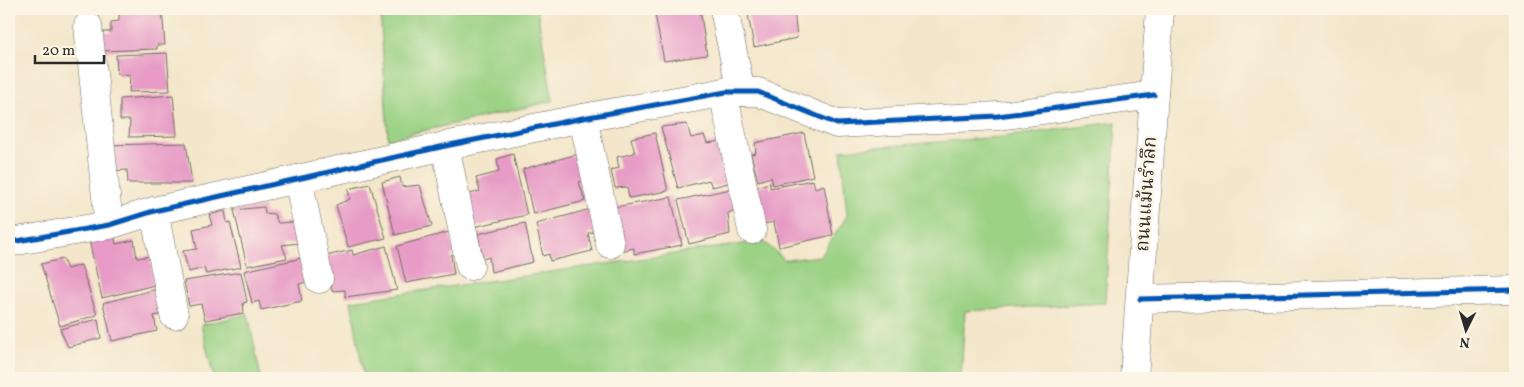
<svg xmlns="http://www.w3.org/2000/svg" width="1524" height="387" font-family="Vollkorn,'Noto Serif Thai',serif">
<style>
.green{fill:#9bd285;stroke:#637e58}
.building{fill:#e79bc6}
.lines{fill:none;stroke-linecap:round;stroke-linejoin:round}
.minor-casing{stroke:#716c63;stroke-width:29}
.minor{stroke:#fff;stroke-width:28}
.cycleway-casing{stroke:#fcf5e5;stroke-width:8}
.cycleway{stroke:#0057b8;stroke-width:5}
.labels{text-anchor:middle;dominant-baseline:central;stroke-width:5;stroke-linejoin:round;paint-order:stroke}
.street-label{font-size:19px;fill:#2b2b2b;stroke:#fcf5e5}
</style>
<rect width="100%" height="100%" fill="#fcf5e5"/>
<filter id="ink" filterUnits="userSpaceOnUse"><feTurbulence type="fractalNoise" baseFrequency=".02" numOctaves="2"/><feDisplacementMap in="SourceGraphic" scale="10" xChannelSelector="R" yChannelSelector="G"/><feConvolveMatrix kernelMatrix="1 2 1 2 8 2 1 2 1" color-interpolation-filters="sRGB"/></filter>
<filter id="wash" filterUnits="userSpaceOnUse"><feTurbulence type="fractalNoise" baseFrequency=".0096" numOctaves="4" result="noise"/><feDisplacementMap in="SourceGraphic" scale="20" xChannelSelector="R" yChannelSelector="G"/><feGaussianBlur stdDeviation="1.12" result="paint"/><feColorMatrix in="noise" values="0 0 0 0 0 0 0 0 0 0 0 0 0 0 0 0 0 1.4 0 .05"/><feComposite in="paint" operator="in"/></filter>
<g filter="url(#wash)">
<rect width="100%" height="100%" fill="#f3e6ca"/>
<!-- green -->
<g class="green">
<polygon points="380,9 537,9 553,101 388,139"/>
<polygon points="1116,122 1105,303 965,311 961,378 364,378 351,301 763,241 785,260 821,256 847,216 841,150 1010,136"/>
<polygon points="248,314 261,378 214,378 201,325"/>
</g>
<g id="blocks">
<!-- building -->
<g class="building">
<polygon points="119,9 162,9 165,45 157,45 157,49 99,51 98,32 111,32 111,22 119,21"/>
<polygon points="654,9 700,9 707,55 664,61"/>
<polygon points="747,9 794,9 797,38 754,47"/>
<polygon points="167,53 170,91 129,92 130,76 117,74 116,55"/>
<polygon points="173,95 177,136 129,137 130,120 120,120 120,99"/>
<polygon points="687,124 691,138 704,135 707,143 721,141 728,183 712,187 709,180 678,188 661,127"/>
<polygon points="655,133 668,191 629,198 627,187 615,188 611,170 619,168 617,157 635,153 631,138"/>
<polygon points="804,133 813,176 773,185 771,177 758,181 751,154 756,153 755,143"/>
<polygon points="186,143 192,183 128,183 127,170 109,171 107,145"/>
<polygon points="513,154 527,215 473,227 466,195 480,191 476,178 499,172 497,159"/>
<polygon points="578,154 585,180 579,182 585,201 533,214 523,169"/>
<polygon points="400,177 402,187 420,185 432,226 395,235 382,182"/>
<polygon points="813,180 815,188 824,185 833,235 779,247 774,222 764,224 755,187 770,183 770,188"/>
<polygon points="370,184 386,238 348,247 336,205 350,199 348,189"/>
<polygon points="731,189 737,209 728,213 730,234 689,244 678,200"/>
<polygon points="671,197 682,245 634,254 634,248 621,251 615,207"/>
<polygon points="264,207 265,213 274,214 278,223 294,222 298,243 282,245 287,258 247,266 234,210"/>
<polygon points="591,209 597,232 588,233 592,251 550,261 549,254 543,256 536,224"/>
<polygon points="225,211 227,223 230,222 241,267 206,274 204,268 189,272 183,251 197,249 193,229 212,225 209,215"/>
<polygon points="525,223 533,262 491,272 489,257 483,259 478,234"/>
<polygon points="449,232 455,254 451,255 454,274 406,283 397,246"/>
<polygon points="114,233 116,244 134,240 137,258 150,256 155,285 102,298 89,240"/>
<polygon points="386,246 397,290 345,297 345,290 332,291 326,256 352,250 353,255"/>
<polygon points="302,258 307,282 299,284 302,301 261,310 259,301 252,303 244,271"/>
<polygon points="63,259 67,269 81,265 97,315 60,326 41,264"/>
<polygon points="241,272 247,302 243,303 244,313 205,320 201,304 189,306 184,281"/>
<polygon points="157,289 164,314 154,316 157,331 112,341 103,303"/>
<polygon points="98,319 101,338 68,347 60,329"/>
</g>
</g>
</g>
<g filter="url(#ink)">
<use href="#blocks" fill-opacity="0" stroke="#716c63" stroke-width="1"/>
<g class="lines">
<!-- minor casing -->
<g class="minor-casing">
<g id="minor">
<polyline points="724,9 741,92"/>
<polyline points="88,26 109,225"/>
<polyline points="723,92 752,230"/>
<polyline points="583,118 610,244"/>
<polyline points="445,146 470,266"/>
<polyline points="298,179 319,279"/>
<polyline points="154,211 174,315"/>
<polyline points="9,240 17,241 109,225 154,211 445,146 583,118 726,92 758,92 837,124 998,116 1154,95"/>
<polyline points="1140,299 1515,290"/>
<polyline points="1134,378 1160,9"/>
</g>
</g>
<!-- minor -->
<use href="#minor" class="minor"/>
<!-- cycleway casing -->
<g class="cycleway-casing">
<g id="cycleway">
<polyline points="9,240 17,241 109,225 154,211 445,146 583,118 726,92 758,92 837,124 998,116 1154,95"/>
<polyline points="1140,299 1515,290"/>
</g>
</g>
<!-- cycleway -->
<use href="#cycleway" class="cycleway"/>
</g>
</g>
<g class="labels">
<!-- street labels -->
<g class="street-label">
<text transform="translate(1147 194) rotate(-86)">ถนนแม้นรำลึก</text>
</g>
</g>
<!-- margin -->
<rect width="1524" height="387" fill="none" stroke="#fcf5e5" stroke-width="30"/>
<!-- north arrow -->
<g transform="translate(1466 330) rotate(185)" stroke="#fcf5e5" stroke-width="4" paint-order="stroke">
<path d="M0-4L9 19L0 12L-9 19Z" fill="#2b2b2b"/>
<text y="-8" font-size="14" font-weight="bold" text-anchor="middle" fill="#2b2b2b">N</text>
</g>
<!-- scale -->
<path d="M35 55v8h69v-8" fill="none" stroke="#2b2b2b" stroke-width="2.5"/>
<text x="42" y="55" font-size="15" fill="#2b2b2b" stroke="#fcf5e5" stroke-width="4" paint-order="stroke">20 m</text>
</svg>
